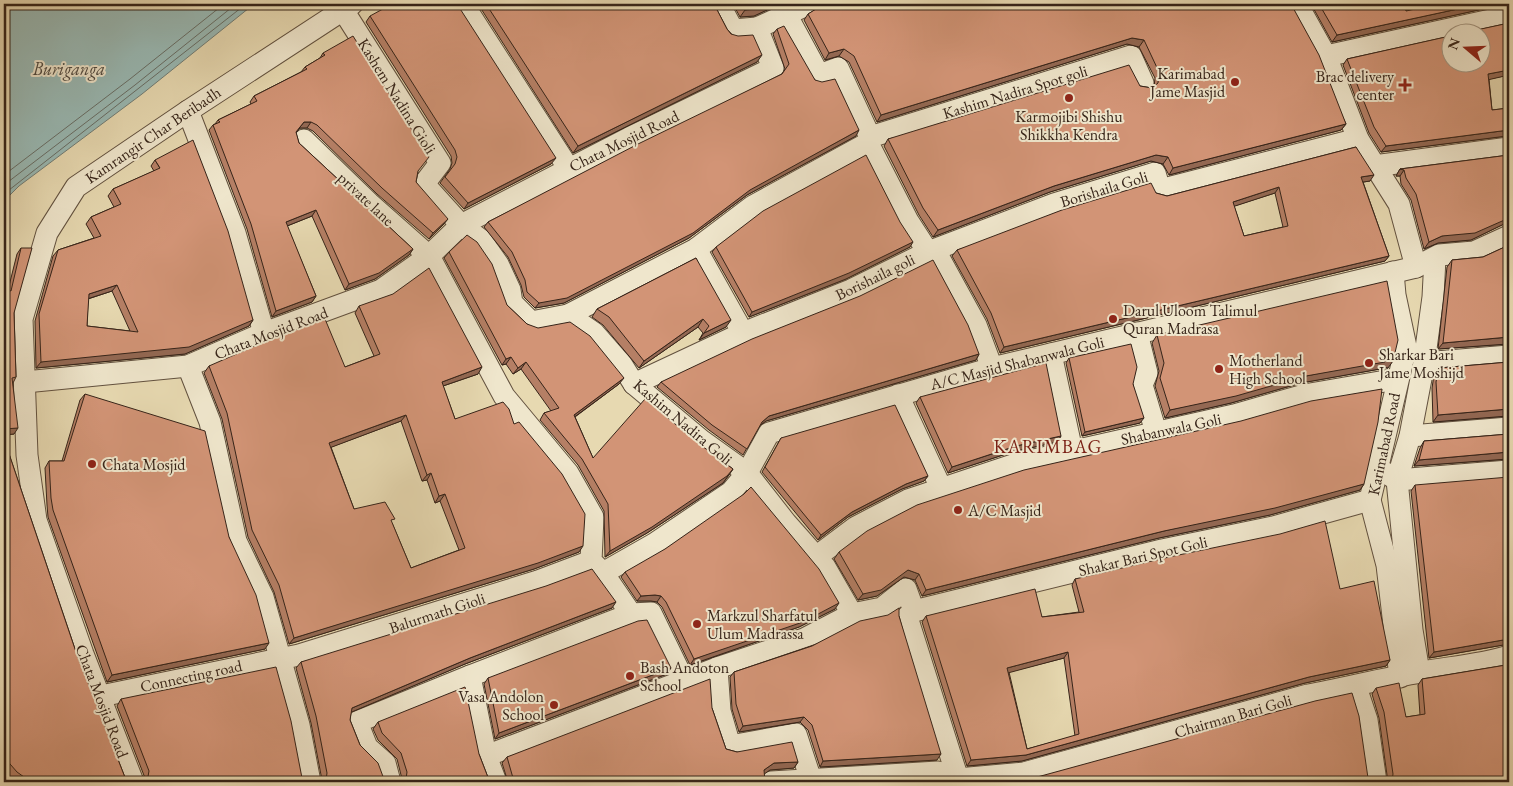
<svg xmlns="http://www.w3.org/2000/svg" width="1513" height="786" font-family="'EB Garamond',serif">
<style>
.water{fill:#99b9b4;stroke:#717d76}
.lines{fill:none;stroke-linecap:round;stroke-linejoin:round}
.shore{stroke:#686e66;stroke-width:1}
.street-casing{stroke:#62513f;stroke-width:23}
.street{stroke:#efe6cc;stroke-width:21}
.wall{fill:#b57f65;stroke:#362419;fill-rule:evenodd}
.shaded-wall{fill:#936853;stroke:#362419}
.building{fill:#d29476;stroke:#362419;fill-rule:evenodd}
.poi-dot{fill:#8f2418;stroke:#efe6cc;stroke-width:2}
.labels{text-anchor:middle;dominant-baseline:central;stroke-width:4;stroke-linejoin:round;paint-order:stroke}
.poi-label{font-size:16px;fill:#362419;stroke:#efe6cc;text-anchor:start}
.street-label{font-size:16px;fill:#362419;stroke:#efe6cc}
.water-label{font-size:18px;font-style:italic;fill:#4f4940;stroke:#efe6cc}
.quarter-label{font-size:19px;letter-spacing:1px;fill:#7a1f14;stroke:#efe6cc}
</style>
<rect width="100%" height="100%" fill="#e7d9b1"/>
<filter id="stains"><feTurbulence type="fractalNoise" baseFrequency=".004" numOctaves="4"/><feColorMatrix values="0 0 0 0 .2 0 0 0 0 .09 0 0 0 0 .02 0 0 0 .5 -.17"/></filter>
<radialGradient id="worn" r=".72"><stop offset=".6" stop-color="#630" stop-opacity="0"/><stop offset="1" stop-color="#630" stop-opacity=".3"/></radialGradient>
<!-- water -->
<polygon class="water" points="4,4 254,4 142,94 19,186 4,201"/>
<g class="lines">
<!-- shore -->
<g class="shore">
<polyline points="4,175 130,79 224,4"/>
<polyline points="4,185 135,85 236,4"/>
<polyline points="4,194 246,4"/>
</g>
<!-- street casing -->
<g class="street-casing">
<g id="street">
<polyline points="463,4 569,169"/>
<polyline points="719,4 733,30 757,28"/>
<polyline points="1297,4 1326,56 1358,139 1399,204 1416,267"/>
<polyline points="343,10 440,163 424,184 461,225 481,240 498,264 510,290 512,303 531,322 568,315 594,333 622,365 634,384 701,440 747,473 786,523 825,567 852,614"/>
<polyline points="786,14 819,75 838,68 870,137 868,143 908,221 928,252"/>
<polyline points="1326,56 1509,16"/>
<polyline points="188,111 235,233 264,333"/>
<polyline points="870,137 1131,56 1143,83"/>
<polyline points="304,140 369,203 429,256 504,396 568,473 593,517 591,561 603,573 631,614 651,613 684,681"/>
<polyline points="1374,166 1509,148"/>
<polyline points="696,249 743,333"/>
<polyline points="928,252 937,254 976,325 992,368"/>
<polyline points="1435,258 1433,297 1424,363 1509,356"/>
<polyline points="1393,272 1395,295 1406,347 1370,500 1387,565 1400,677"/>
<polyline points="568,315 696,249 753,206 868,143"/>
<polyline points="1137,333 1147,373 1142,385 1156,432"/>
<polyline points="1051,354 1072,451"/>
<polyline points="188,366 210,422 236,541 263,597 299,725 310,782"/>
<polyline points="25,382 188,366 264,333 381,290 429,256 461,225 629,138 773,68 757,28 809,4"/>
<polyline points="634,384 743,333 851,290 928,252 1054,204 1155,173 1160,190 1358,139"/>
<polyline points="898,395 941,488"/>
<polyline points="1410,436 1509,428"/>
<polyline points="1386,473 1397,480 1509,471"/>
<polyline points="816,557 856,527 908,500 1016,464 1234,415 1304,395 1397,379"/>
<polyline points="603,573 654,544 731,492 747,473 769,433 992,368 1416,267 1439,255 1474,252 1509,236"/>
<polyline points="914,611 1162,550 1273,527 1370,500"/>
<polyline points="717,668 720,711 730,746 796,734 811,780"/>
<polyline points="1419,672 1412,630 1397,480 1410,436 1424,363"/>
<polyline points="470,676 631,614"/>
<polyline points="1356,687 1367,720 1376,782"/>
<polyline points="101,696 299,655 538,581 591,561"/>
<polyline points="486,756 717,668 804,639 852,614 882,608 906,589 914,611 907,617 958,779"/>
<polyline points="133,782 83,654 36,520 27,455 22,319 47,233 76,187 188,111 352,4"/>
<polyline points="390,782 385,763 367,747 357,722 470,676 486,756 496,782"/>
<path d="M771,782L938,772L958,779L1024,773L1308,695C1346,688 1384,678 1422,672C1451,667 1481,665 1509,656"/>
</g>
</g>
<!-- street -->
<use href="#street" class="street"/>
</g>
<!-- wall -->
<g class="wall">
<polygon points="478,4 714,4 727,29 757,62 573,153"/>
<polygon points="733,4 780,4 754,16 740,17"/>
<polygon points="820,4 1291,4 1346,124 1341,130 1169,175 1163,164 1151,161 1050,192 933,237 919,215 884,146 888,139 1140,86 1152,88 1154,87 1155,78 1139,47 1127,44 877,122 849,62 839,56 825,60 804,20 808,14 820,7"/>
<polygon points="1311,4 1404,4 1406,11 1506,4 1332,42"/>
<polygon points="370,16 551,164 464,209 440,183 450,169 452,163 451,156 366,22"/>
<polygon points="1509,23 1509,75 1489,79 1492,110 1509,108 1509,136 1507,136 1381,152 1369,133 1343,65 1347,59"/>
<polygon points="777,29 815,80 856,136 747,195 689,238 564,303 535,308 524,297 521,285 508,257 484,227 488,222 782,74 785,69 773,34"/>
<polygon points="323,53 418,172 416,182 444,224 429,239 377,194 313,131 307,128 300,128 296,133 299,143 413,249 409,255 375,279 345,290 312,216 287,226 316,296 312,302 272,317 247,229 209,130 213,125 215,124 218,120 251,104 250,102 254,96 301,72 305,67 320,58"/>
<path d="M1356,147L1370,181L1363,182L1389,256L1385,261L1000,353L987,319L952,256L957,250L1156,193L1167,196ZM1275,193L1283,227L1244,236L1234,206Z"/>
<polygon points="1509,155 1509,225 1504,224 1471,240 1438,243 1424,249 1411,200 1401,184 1400,176 1396,176 1400,169"/>
<path d="M155,160L253,320L249,326L185,354L36,368L35,321L53,256L58,250L94,238L86,224L91,217L114,207L108,196L113,189L154,171L151,166ZM112,291L130,331L87,326L88,299Z"/>
<polygon points="1509,245 1509,344 1438,349 1447,267 1452,260 1483,257"/>
<polygon points="716,247 910,247 846,279 749,317 712,252"/>
<polygon points="21,248 14,313 16,377 13,383 14,434 4,435 4,289 8,290 17,254"/>
<polygon points="449,252 507,305 527,324 619,384 575,417 593,458 698,443 733,469 729,475 723,483 647,533 605,557 604,511 578,465 540,420 544,413 551,411 521,369 513,374 506,364 502,365 444,258"/>
<polygon points="696,258 726,327 699,340 703,333 698,327 639,368 603,325 592,317 597,309"/>
<path d="M359,306L478,374L443,386L455,419L514,424L579,552L534,569L289,644L274,592L248,537L222,419L204,373L209,366L345,367L374,356L355,313ZM401,421L422,481L427,480L435,503L440,501L459,550L411,568L392,523L354,509L331,447Z"/>
<polygon points="1157,335 1388,368 1381,367 1380,369 1301,383 1231,403 1165,418 1155,386 1159,371 1152,343"/>
<polygon points="979,354 976,360 766,421 759,426 743,455 709,430 657,387 661,382"/>
<polygon points="1069,358 1133,384 1140,423 1082,436 1066,363"/>
<polygon points="1509,362 1509,416 1433,422 1432,388 1434,375 1439,368"/>
<polygon points="85,394 229,537 265,649 107,682 48,517 47,505 45,468 49,461 62,461 80,400"/>
<polygon points="920,397 1061,436 1057,442 1012,452 948,473 916,403"/>
<polygon points="1509,434 1509,459 1414,466 1420,448 1424,441"/>
<polygon points="781,438 928,476 924,481 902,489 848,517 818,540 762,472"/>
<polygon points="4,439 76,652 126,780 128,782 17,782 12,779 4,769"/>
<polygon points="1364,484 1360,490 1270,515 1159,538 922,596 915,580 904,577 877,596 858,600 834,559 839,552"/>
<polygon points="1415,485 1509,644 1429,658 1411,491"/>
<polygon points="625,572 835,609 799,627 690,665 662,607 657,602 651,601 637,601 621,577"/>
<path d="M1075,579L1340,589L1390,660L1386,666L1305,683L1022,761L967,766L922,622L926,616L1042,617L1079,612L1072,585ZM1064,658L1075,736L1027,749L1009,672Z"/>
<polygon points="612,608 465,664 351,712 350,720 360,745 385,782 322,782 322,780 311,723 296,668 301,662"/>
<polygon points="899,616 937,760 820,767 808,730 800,722 739,732 732,709 730,677 734,672"/>
<polygon points="1506,665 1509,782 1388,782 1379,718 1372,694 1376,688 1406,717 1420,715 1418,685 1422,679"/>
<polygon points="667,674 495,739 484,684 488,678"/>
<polygon points="121,699 302,778 306,782 144,782 145,778 117,706"/>
<polygon points="712,708 726,749 737,752 798,762 794,768 770,770 764,773 765,782 508,782 502,763 507,757"/>
<polygon points="378,722 479,754 489,780 492,782 402,782 402,779 397,759 378,740 373,729"/>
</g>
<!-- shaded-wall -->
<g class="shaded-wall">
<polygon points="770,4 780,4 754,16 740,17 745,10"/>
<polygon points="1481,4 1509,4 1509,5 1506,4 1332,42 1337,35"/>
<polygon points="1132,38 1144,40 1139,47 1127,44 877,122 881,115"/>
<polygon points="844,49 839,56 825,60 829,53"/>
<polygon points="762,55 757,62 573,153 578,146"/>
<polygon points="1509,70 1509,75 1483,81 1488,74"/>
<polygon points="304,122 311,122 307,128 300,128 292,137"/>
<polygon points="1346,124 1341,130 1169,175 1173,168"/>
<polygon points="859,130 856,136 747,195 689,238 564,303 535,308 539,303"/>
<polygon points="1509,130 1509,136 1507,136 1381,152 1386,146"/>
<polygon points="1156,155 1168,157 1163,164 1151,161 1050,192 933,237 938,230 1054,186"/>
<polygon points="556,158 551,164 464,209 468,203"/>
<polygon points="1400,169 1404,170 1400,176 1396,176"/>
<polygon points="1374,175 1370,181 1357,183 1361,177"/>
<polygon points="1279,187 1275,193 1229,208 1233,202"/>
<polygon points="316,210 312,216 282,228 286,222"/>
<polygon points="1509,218 1509,225 1504,224 1471,240 1438,243 1424,249 1429,242 1442,236"/>
<polygon points="448,219 444,224 429,239 433,233"/>
<polygon points="913,242 910,247 846,279 749,317 752,312"/>
<polygon points="413,249 409,255 375,279 345,290 349,284"/>
<polygon points="1389,256 1385,261 1000,353 1004,347"/>
<polygon points="117,285 112,291 84,300 89,294"/>
<polygon points="316,296 312,302 272,317 276,311"/>
<polygon points="703,319 698,327 639,368 644,361"/>
<polygon points="253,320 249,326 185,354 36,368 41,362"/>
<polygon points="731,320 726,327 699,340 704,333"/>
<polygon points="1509,337 1509,342 1508,344 1438,349 1443,343"/>
<polygon points="979,354 976,360 766,421 758,427 762,422 769,416"/>
<polygon points="511,357 506,364 502,365 506,359"/>
<polygon points="1385,360 1393,361 1388,368 1381,367 1380,369 1301,383 1231,403 1165,418 1170,410 1306,376"/>
<polygon points="526,362 521,369 513,374 518,368"/>
<polygon points="482,367 478,374 437,388 442,382"/>
<polygon points="624,378 619,384 569,421 574,415"/>
<polygon points="1509,409 1508,416 1433,422 1438,415"/>
<polygon points="406,415 401,421 324,450 329,443"/>
<polygon points="1144,418 1140,423 1082,436 1085,432"/>
<polygon points="18,428 14,434 4,435 4,429"/>
<polygon points="1061,436 1057,442 1012,452 948,473 952,467 1016,446"/>
<polygon points="1509,452 1508,459 1414,466 1419,460"/>
<polygon points="733,469 723,483 647,533 605,557 610,551"/>
<polygon points="431,473 427,480 422,481 427,475"/>
<polygon points="928,476 924,481 902,489 848,517 818,540 821,535 852,512 906,484"/>
<polygon points="1364,484 1360,490 1270,515 1159,538 922,596 926,590 1164,531"/>
<polygon points="445,494 440,501 435,503 439,496"/>
<polygon points="583,546 579,552 534,569 289,644 294,638"/>
<polygon points="908,570 919,574 915,580 904,577 877,596 858,600 863,594"/>
<polygon points="655,595 661,596 657,602 651,601 637,601 641,596"/>
<polygon points="616,602 612,608 465,664 347,714 352,708 470,658"/>
<polygon points="839,603 835,609 799,627 690,665 694,659"/>
<polygon points="1509,639 1509,644 1429,658 1434,652"/>
<polygon points="269,643 265,649 107,682 112,675"/>
<polygon points="1068,652 1064,658 1004,674 1007,668"/>
<polygon points="1390,660 1386,666 1305,683 1022,761 967,766 971,760 1026,755 1309,677"/>
<polygon points="671,668 667,674 495,739 499,733"/>
<polygon points="804,717 800,722 739,732 743,726"/>
<polygon points="941,754 937,760 820,767 823,761"/>
<polygon points="798,762 794,768 770,770 760,777 764,770 774,763"/>
</g>
<!-- building -->
<g class="building">
<polygon points="392,4 457,4 556,158 468,203 445,177 455,164 457,157 455,150 370,16"/>
<polygon points="486,4 714,4 727,29 731,34 738,36 753,35 762,55 578,146"/>
<polygon points="741,4 770,4 758,9 745,10"/>
<polygon points="824,4 1291,4 1319,55 1346,124 1173,168 1168,157 1156,155 1054,186 938,230 923,208 888,139 1129,65 1140,86 1152,88 1158,83 1159,72 1144,40 1132,38 881,115 854,56 844,49 829,53 808,14"/>
<polygon points="1319,4 1404,4 1406,11 1438,4 1481,4 1337,35"/>
<polygon points="1509,23 1509,70 1488,74 1492,110 1509,108 1509,130 1386,146 1374,127 1347,59 1450,36 1450,62 1480,62 1480,32 1467,32"/>
<polygon points="784,26 815,80 822,82 835,79 859,130 750,190 693,233 567,298 539,303 527,292 525,280 512,252 488,222 638,144 782,74 789,64 777,29"/>
<polygon points="353,36 429,157 418,171 416,182 448,219 433,233 382,188 317,125 311,122 304,122 296,132 299,143 413,249 379,273 349,284 316,210 286,222 316,296 276,311 251,224 213,125 220,122 218,120 257,101 254,96 307,69 305,67 325,55 323,53"/>
<path d="M193,140L228,231L253,320L189,347L41,362L39,314L58,250L101,236L91,217L121,204L113,189L160,168L155,160ZM117,285L138,332L87,326L89,294Z"/>
<path d="M1356,147L1374,175L1361,177L1389,256L1004,347L991,313L957,250L1062,210L1151,183L1156,193L1167,196ZM1279,187L1288,226L1244,236L1233,202Z"/>
<polygon points="866,155 900,222 913,242 849,273 752,312 716,247 763,211"/>
<polygon points="1509,155 1509,218 1475,233 1442,236 1429,242 1416,194 1406,178 1404,170 1400,169"/>
<polygon points="467,235 477,242 492,264 507,305 527,324 538,328 570,322 590,336 624,378 574,415 593,458 645,399 698,443 733,469 727,476 652,527 610,551 608,504 582,459 544,413 559,408 526,362 518,368 511,357 506,359 449,252"/>
<polygon points="1509,245 1509,337 1443,343 1452,260 1483,257"/>
<polygon points="21,248 32,248 14,313 16,377 12,378 18,428 4,429 4,289 11,291"/>
<polygon points="696,258 731,320 704,333 709,326 703,319 644,361 609,317 597,309"/>
<polygon points="933,260 968,325 979,354 769,416 762,422 747,449 712,425 661,382 752,339 860,296"/>
<path d="M429,268L482,367L442,382L455,419L503,402L509,409L514,424L519,422L562,474L585,514L583,546L538,563L294,638L279,585L252,530L227,413L209,366L273,338L325,319L345,367L380,354L359,306L393,294ZM406,415L427,475L431,473L439,496L445,494L465,548L411,568L391,520L395,519L385,502L354,509L329,443Z"/>
<polygon points="1387,281 1398,340 1393,361 1385,360 1385,362 1306,376 1236,396 1170,410 1160,378 1164,363 1157,335"/>
<polygon points="1131,344 1137,367 1133,384 1144,418 1085,432 1069,358"/>
<polygon points="1509,362 1509,409 1438,415 1436,382 1439,368"/>
<polygon points="1046,363 1061,436 1016,446 952,467 920,397"/>
<polygon points="1382,389 1378,422 1364,484 1275,508 1164,531 926,590 919,574 908,570 881,590 863,594 839,552 867,531 917,505 1024,470 1241,421 1311,401"/>
<polygon points="85,394 205,431 229,537 256,595 269,643 112,675 53,510 51,498 49,461 64,461"/>
<polygon points="895,405 928,476 906,484 852,512 821,535 765,467 781,438"/>
<polygon points="1509,434 1509,452 1419,460 1424,441"/>
<polygon points="4,439 76,652 126,780 128,782 31,782 17,772 4,757"/>
<polygon points="1509,477 1509,639 1434,652 1415,485"/>
<polygon points="751,487 819,569 839,603 803,622 694,659 666,602 661,596 655,595 641,596 625,572 665,549 744,494"/>
<path d="M1325,521L1340,589L1374,581L1390,660L1309,677L1026,755L971,760L926,616L1035,589L1042,617L1084,612L1075,579L1169,557L1280,534ZM1068,652L1079,734L1027,749L1007,668Z"/>
<polygon points="592,569 616,602 470,658 352,708 350,720 360,745 378,763 385,782 324,782 326,780 327,773 316,716 301,662 546,586"/>
<polygon points="899,608 899,616 941,754 823,761 812,725 804,717 743,726 736,704 734,672 812,646 860,621 888,615"/>
<polygon points="647,620 671,668 499,733 488,678 638,621"/>
<polygon points="1509,663 1509,782 1390,782 1392,781 1393,774 1384,712 1376,688 1399,683 1406,717 1425,714 1422,679 1506,665"/>
<polygon points="276,667 291,721 302,778 306,782 147,782 149,771 121,699"/>
<polygon points="710,679 712,708 726,749 737,752 792,742 798,762 774,763 764,770 765,782 511,782 513,778 507,757"/>
<polygon points="465,687 479,754 489,780 492,782 404,782 406,779 407,772 401,753 382,733 378,722"/>
<polygon points="1352,693 1359,716 1368,778 1372,782 994,782 1030,779 1315,701"/>
<polygon points="941,778 954,782 872,782"/>
</g>
<!-- markers -->
<g class="poi-dot">
<circle cx="1235" cy="82" r="5"/>
<path d="M1402.5 77.5h5v5h5v5h-5v5h-5v-5h-5v-5h5z"/>
<circle cx="1069" cy="98" r="5"/>
<circle cx="1113" cy="319" r="5"/>
<circle cx="1369" cy="363" r="5"/>
<circle cx="1219" cy="369" r="5"/>
<circle cx="92" cy="464" r="5"/>
<circle cx="958" cy="510" r="5"/>
<circle cx="697" cy="624" r="5"/>
<circle cx="630" cy="676" r="5"/>
<circle cx="554" cy="705" r="5"/>
</g>
<g class="labels">
<!-- poi labels -->
<g class="poi-label">
<text x="1225" y="73" text-anchor="end">Karimabad<tspan x="1225" dy="18">Jame Masjid</tspan></text>
<text x="1394" y="76" text-anchor="end">Brac delivery<tspan x="1394" dy="18">center</tspan></text>
<text x="1069" y="116" text-anchor="middle">Karmojibi Shishu<tspan x="1069" dy="18">Shikkha Kendra</tspan></text>
<text x="1123" y="310">Darul Uloom Talimul<tspan x="1123" dy="18">Quran Madrasa</tspan></text>
<text x="1379" y="354">Sharkar Bari<tspan x="1379" dy="18">Jame Moshijd</tspan></text>
<text x="1229" y="360">Motherland<tspan x="1229" dy="18">High School</tspan></text>
<text x="102" y="464">Chata Mosjid</text>
<text x="968" y="510">A/C Masjid</text>
<text x="707" y="615">Markzul Sharfatul<tspan x="707" dy="18">Ulum Madrassa</tspan></text>
<text x="640" y="667">Bash Andoton<tspan x="640" dy="18">School</tspan></text>
<text x="544" y="696" text-anchor="end">Vasa Andolon<tspan x="544" dy="18">School</tspan></text>
</g>
<!-- street labels -->
<g class="street-label">
<text transform="translate(1015 92) rotate(-17)">Kashim Nadira Spot goli</text>
<text transform="translate(397 96) rotate(58)">Kashem Nadina Gioli</text>
<text transform="translate(153 135) rotate(-34)">Kamrangir Char Beribadh</text>
<text transform="translate(624 141) rotate(-26)">Chata Mosjid Road</text>
<text transform="translate(1104 189) rotate(-17)">Borishaila Goli</text>
<text transform="translate(366 199) rotate(43)">private lane</text>
<text transform="translate(875 277) rotate(-26)">Borishaila goli</text>
<text transform="translate(271 333) rotate(-21)">Chata Mosjid Road</text>
<text transform="translate(1017 363) rotate(-14)">A/C Masjid Shabanwala Goli</text>
<text transform="translate(683 422) rotate(40)">Kashim Nadira Goli</text>
<text transform="translate(1171 429) rotate(-12)">Shabanwala Goli</text>
<text transform="translate(1384 444) rotate(-78)">Karimabad Road</text>
<text transform="translate(1143 556) rotate(-13)">Shakar Bari Spot Goli</text>
<text transform="translate(437 613) rotate(-18)">Balurmath Gioli</text>
<text transform="translate(191 676) rotate(-12)">Connecting road</text>
<text transform="translate(102 701) rotate(69)">Chata Mosjid Road</text>
<text transform="translate(1233 716) rotate(-16)">Chairman Bari Goli</text>
</g>
<!-- water labels -->
<g class="water-label">
<text x="69" y="68">Buriganga</text>
</g>
<!-- quarter labels -->
<g class="quarter-label">
<text x="1048" y="446">KARIMBAG</text>
</g>
</g>
<!-- margin -->
<rect width="1513" height="786" fill="none" stroke="#e7d9b1" stroke-width="20"/>
<rect x="5" y="5" width="1503" height="776" fill="none" stroke="#362419" stroke-width="2.5"/>
<rect x="10" y="10" width="1493" height="766" fill="none" stroke="#362419"/>
<!-- north arrow -->
<g transform="translate(1466 48) rotate(289)"><circle r="24" fill="#efe6cc" stroke="#a59884"/>
<path d="M0-4L9 19L0 12L-9 19Z" fill="#8f2418"/>
<text y="-8" font-size="14" font-weight="bold" text-anchor="middle" fill="#362419">N</text>
</g>
<rect width="100%" height="100%" filter="url(#stains)"/>
<rect width="100%" height="100%" fill="url(#worn)"/>
</svg>
